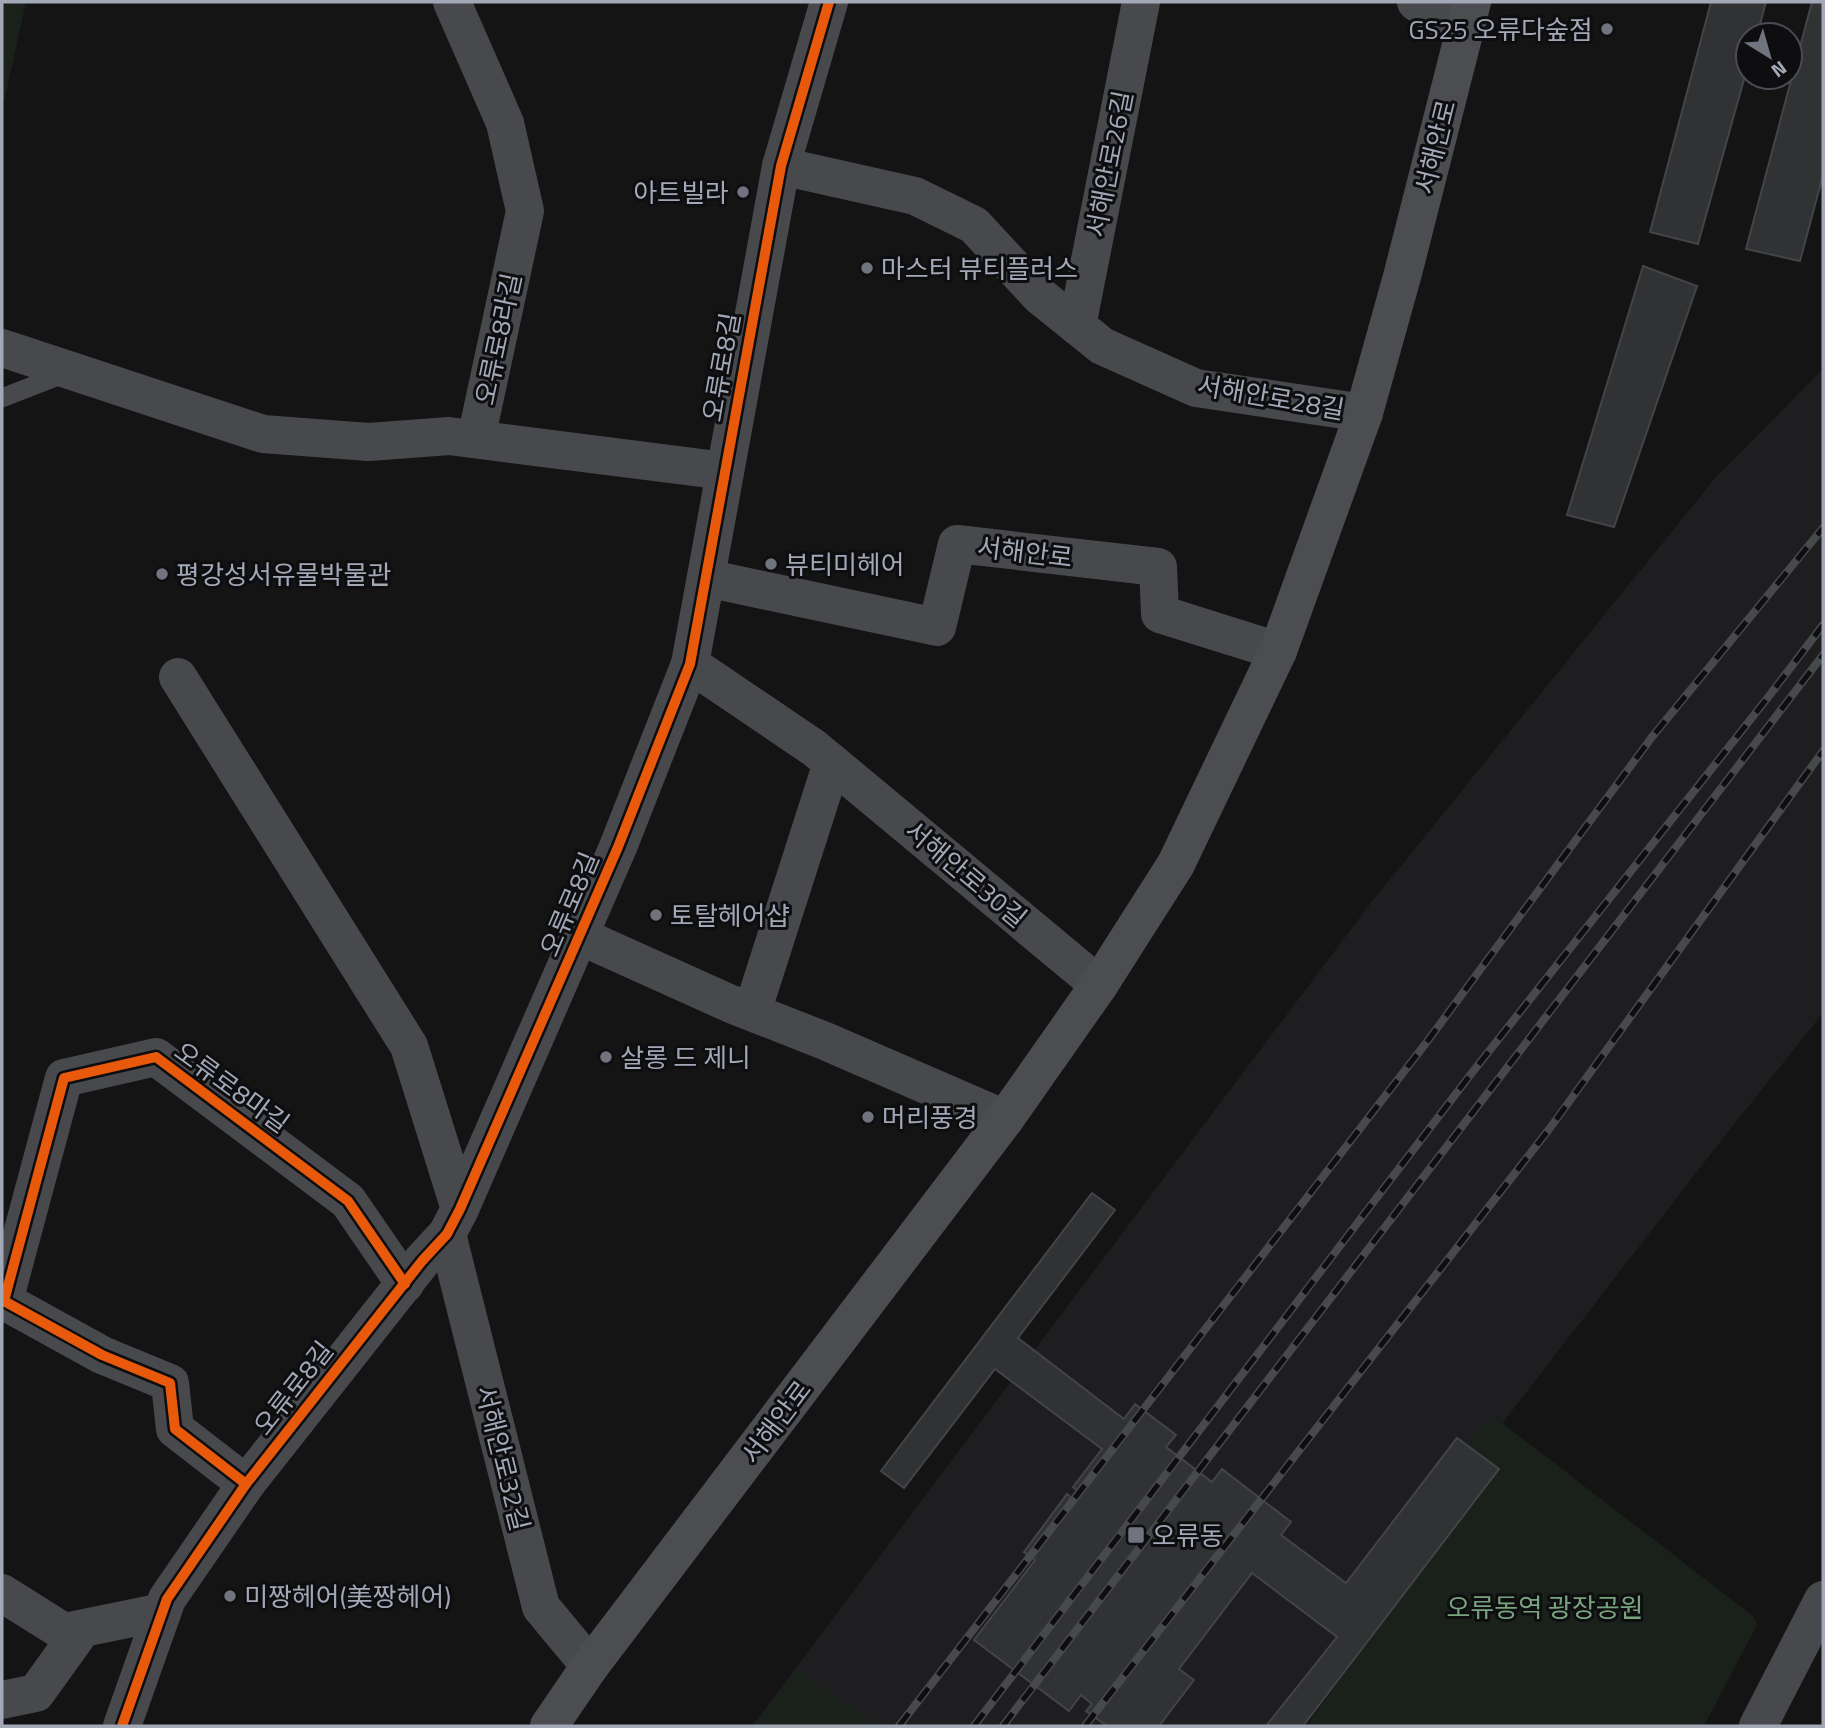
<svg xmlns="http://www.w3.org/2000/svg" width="1825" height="1728" font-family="'Titillium Web','Noto Sans KR',sans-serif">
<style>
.built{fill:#1e1e20}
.green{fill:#1a211b}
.building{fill:#313234;stroke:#424448;stroke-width:2}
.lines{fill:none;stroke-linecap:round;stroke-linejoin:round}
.service{stroke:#48494d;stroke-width:19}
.minor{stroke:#48494d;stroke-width:38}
.secondary{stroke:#4c4d51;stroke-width:38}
.rail-casing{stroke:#48494c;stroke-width:8}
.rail{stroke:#0e0e10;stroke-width:5;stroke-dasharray:16;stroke-linecap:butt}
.cycleway-casing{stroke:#0e0e10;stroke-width:15}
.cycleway{stroke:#e8590c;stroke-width:10}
.poi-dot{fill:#71747e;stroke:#0e0e10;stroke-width:2.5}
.labels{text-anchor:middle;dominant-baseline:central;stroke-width:6;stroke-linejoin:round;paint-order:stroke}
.poi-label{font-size:26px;fill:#a3a8b7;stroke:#0e0e10;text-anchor:start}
.street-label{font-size:26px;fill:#a3a8b7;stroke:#0e0e10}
.park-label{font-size:26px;fill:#79a37e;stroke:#0e0e10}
</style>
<rect width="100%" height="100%" fill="#141414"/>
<!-- built -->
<polygon class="built" points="1823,369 1823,1013 1727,1133 1268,1726 752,1726 1370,904 1716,477"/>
<!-- green -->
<g class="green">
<polygon points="2,2 26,2 5,98 2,99"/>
<polygon points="1492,1415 1753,1616 1757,1625 1704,1726 1306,1726 1359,1654 1498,1469 1467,1445"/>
<polygon points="797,1669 878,1726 754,1726"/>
</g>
<!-- building -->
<g class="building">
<polygon points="1711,2 1766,2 1757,35 1748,35 1748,65 1698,244 1650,232"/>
<polygon points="1812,2 1823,2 1823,175 1800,261 1746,249"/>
<polygon points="1643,266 1697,286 1614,527 1567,515"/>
<polygon points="1092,1193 1115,1210 1018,1338 1124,1419 1135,1404 1176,1435 1166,1447 1212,1482 1222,1469 1291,1522 1281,1535 1346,1583 1457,1438 1499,1469 1303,1726 1266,1726 1337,1637 1252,1573 1179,1669 1194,1680 1159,1726 1107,1726 1086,1711 1092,1704 1081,1695 1069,1711 974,1640 1035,1560 1024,1552 1067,1494 1072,1498 1077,1490 1073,1487 1102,1449 995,1369 904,1488 881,1471"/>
</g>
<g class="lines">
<!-- service -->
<polyline class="service" points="2,398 66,373"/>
<!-- minor -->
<g class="minor">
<polyline points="452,2 505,123 525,211 476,439"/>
<polyline points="1416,2 1464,33"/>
<polyline points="781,166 915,196 974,225 1040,296 1102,346 1196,388 1364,413"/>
<polyline points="1077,326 1141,2"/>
<polyline points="2,348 263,434 369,442 449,436 725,471"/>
<polyline points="706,578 937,627 957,544 1158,567 1160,614 1278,651"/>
<polyline points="690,664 814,748 1099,985"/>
<polyline points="178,677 409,1046 460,1209"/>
<polyline points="580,936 731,1004 825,1041 1005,1119"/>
<polyline points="752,1012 832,763"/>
<polyline points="447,1234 541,1607 590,1666"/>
<polyline points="246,1484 175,1429 170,1383 102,1355 4,1301 64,1078 156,1057 348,1201 405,1284"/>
<polyline points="2,1593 64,1632 162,1612"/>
<polyline points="2,1700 36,1693 82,1629"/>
<polyline points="122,1726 167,1599 246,1484 422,1261 447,1234 460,1209 618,847 690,664 781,166 829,2"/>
<polyline points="1758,1726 1823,1600"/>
</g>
<!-- secondary -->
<polyline class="secondary" points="549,1726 590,1666 1005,1119 1099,985 1176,864 1278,651 1364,413 1403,273 1472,2"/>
<!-- rail casing -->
<g class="rail-casing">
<g id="rail">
<polyline points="899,1726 1426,1043 1652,737 1823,528"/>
<polyline points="974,1726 1471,1074 1769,696 1823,625"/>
<polyline points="1003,1726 1823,655"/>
<polyline points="1085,1726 1550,1128 1823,751"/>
</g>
</g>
<!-- rail -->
<use href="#rail" class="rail"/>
<!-- cycleway casing -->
<g class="cycleway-casing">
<g id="cycleway">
<polyline points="246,1484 175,1429 170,1383 102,1355 4,1301 64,1078 156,1057 348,1201 405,1284"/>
<polyline points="122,1726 167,1599 246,1484 422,1261 447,1234 460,1209 618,847 690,664 781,166 829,2"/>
</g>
</g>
<!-- cycleway -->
<use href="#cycleway" class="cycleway"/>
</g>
<!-- markers -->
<g class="poi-dot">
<circle cx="1607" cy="29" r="7"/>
<circle cx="743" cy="192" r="7"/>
<circle cx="867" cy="268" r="7"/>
<circle cx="771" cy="564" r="7"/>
<circle cx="162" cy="574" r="7"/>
<circle cx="656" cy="915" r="7"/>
<circle cx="606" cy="1057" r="7"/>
<circle cx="868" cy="1117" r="7"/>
<rect x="1127" y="1526" width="18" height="18" rx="3.5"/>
<circle cx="230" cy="1596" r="7"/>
</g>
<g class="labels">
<!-- poi labels -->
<g class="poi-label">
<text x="1593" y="29" text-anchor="end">GS25 오류다숲점</text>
<text x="729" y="192" text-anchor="end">아트빌라</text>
<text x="881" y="268">마스터 뷰티플러스</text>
<text x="785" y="564">뷰티미헤어</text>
<text x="176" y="574">평강성서유물박물관</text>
<text x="670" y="915">토탈헤어샵</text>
<text x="620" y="1057">살롱 드 제니</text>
<text x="882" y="1117">머리풍경</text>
<text x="1152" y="1535">오류동</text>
<text x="244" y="1596">미짱헤어(美짱헤어)</text>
</g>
<!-- street labels -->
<g class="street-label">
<text transform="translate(1435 147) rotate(-76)">서해안로</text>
<text transform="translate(1109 164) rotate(-79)">서해안로26길</text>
<text transform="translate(498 339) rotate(-78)">오류로8라길</text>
<text transform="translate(721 367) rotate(-80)">오류로8길</text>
<text transform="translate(1271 397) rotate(10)">서해안로28길</text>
<text transform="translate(1025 552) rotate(7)">서해안로</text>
<text transform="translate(966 874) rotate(40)">서해안로30길</text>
<text transform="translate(569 904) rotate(-67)">오류로8길</text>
<text transform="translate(232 1087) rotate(36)">오류로8마길</text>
<text transform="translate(293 1388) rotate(-52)">오류로8길</text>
<text transform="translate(776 1422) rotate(-53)">서해안로</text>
<text transform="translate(503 1458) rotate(76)">서해안로32길</text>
</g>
<!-- park labels -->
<g class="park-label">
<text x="1545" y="1607">오류동역 광장공원</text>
</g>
</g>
<!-- border -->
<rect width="1825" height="1728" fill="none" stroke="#a3a8b7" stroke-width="7"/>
<!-- north arrow -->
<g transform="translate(1769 56) rotate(143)"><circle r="33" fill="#0e0e10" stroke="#4a4c53" stroke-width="2"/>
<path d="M0-5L12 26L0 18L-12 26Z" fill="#71747e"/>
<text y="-10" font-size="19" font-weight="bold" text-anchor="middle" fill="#a3a8b7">N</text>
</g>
</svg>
